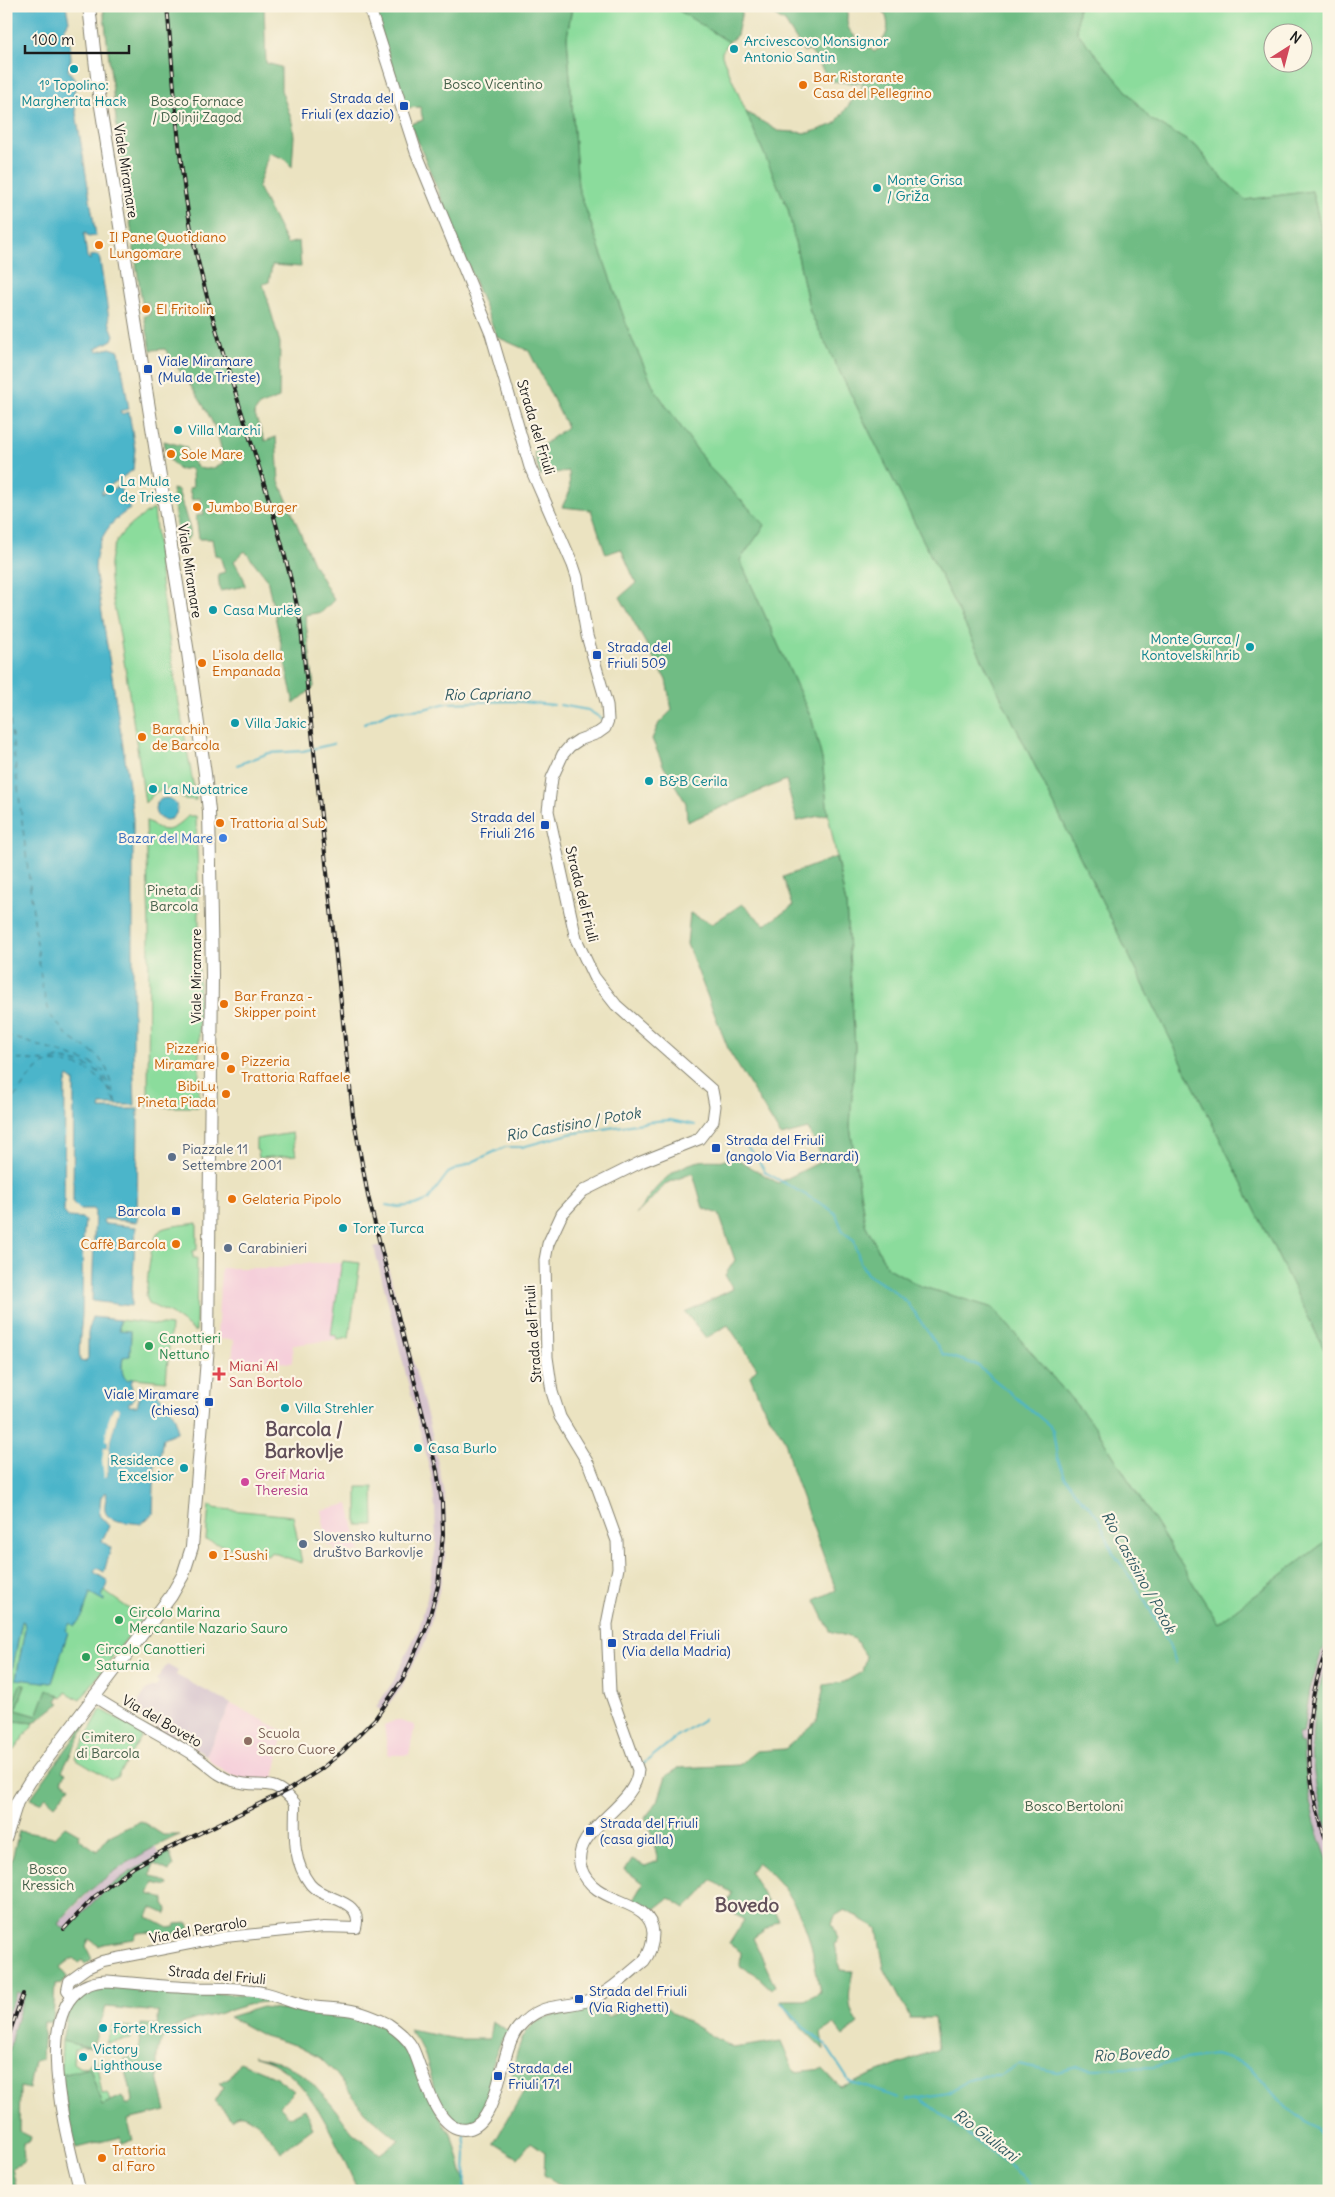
<svg xmlns="http://www.w3.org/2000/svg" width="1335" height="2197" font-family="Delius,sans-serif">
<style>
.built{fill:#f5cfda}
.industrial{fill:#d1bdcb}
.green{fill:#8bdc9c;stroke:#547c5c;fill-rule:evenodd}
.forest{fill:#70bc84;stroke:#466c50}
.water{fill:#4cb5ca;stroke:#346873;fill-rule:evenodd}
.pier{fill:#ebe3c1}
.lines{fill:none;stroke-linecap:round;stroke-linejoin:round}
.stream{stroke:#4cb5ca;stroke-width:2}
.ferry{stroke:#2f5962;stroke-width:1;stroke-dasharray:6 5;stroke-linecap:butt}
.tertiary-casing{stroke:#84806e;stroke-width:12}
.secondary-casing{stroke:#84806e;stroke-width:13}
.primary-casing{stroke:#84806e;stroke-width:14}
.tertiary{stroke:#fff;stroke-width:10}
.secondary{stroke:#fff;stroke-width:11}
.primary{stroke:#fff;stroke-width:12}
.rail-casing{stroke:#1c1c1c;stroke-width:4}
.rail{stroke:#fcf5e5;stroke-width:2;stroke-dasharray:5.5;stroke-linecap:butt}
.culture-dot{fill:#0f9aa8;stroke:#fcf5e5;stroke-width:2}
.food-dot{fill:#e8710a;stroke:#fcf5e5;stroke-width:2}
.transit-dot{fill:#1a4fb4;stroke:#fcf5e5;stroke-width:2}
.shop-dot{fill:#3f7fe0;stroke:#fcf5e5;stroke-width:2}
.service-dot{fill:#5c6f8a;stroke:#fcf5e5;stroke-width:2}
.leisure-dot{fill:#2e9e5b;stroke:#fcf5e5;stroke-width:2}
.health-dot{fill:#e0444e;stroke:#fcf5e5;stroke-width:2}
.hotel-dot{fill:#d1479c;stroke:#fcf5e5;stroke-width:2}
.education-dot{fill:#8d6e63;stroke:#fcf5e5;stroke-width:2}
.labels{text-anchor:middle;dominant-baseline:central;stroke-width:4.5;stroke-linejoin:round;paint-order:stroke}
.culture-label{font-size:14px;fill:#0d838f;stroke:#fcf5e5;text-anchor:start}
.food-label{font-size:14px;fill:#c56008;stroke:#fcf5e5;text-anchor:start}
.park-label{font-size:14px;fill:#435f49;stroke:#fcf5e5}
.transit-label{font-size:14px;fill:#164399;stroke:#fcf5e5;text-anchor:start}
.street-label{font-size:14px;fill:#1c1c1c;stroke:#fcf5e5}
.shop-label{font-size:14px;fill:#366cbe;stroke:#fcf5e5;text-anchor:end}
.service-label{font-size:14px;fill:#4e5e75;stroke:#fcf5e5;text-anchor:start}
.leisure-label{font-size:14px;fill:#27864d;stroke:#fcf5e5;text-anchor:start}
.health-label{font-size:14px;fill:#be3a42;stroke:#fcf5e5;text-anchor:start}
.hotel-label{font-size:14px;fill:#b23c85;stroke:#fcf5e5;text-anchor:start}
.education-label{font-size:14px;fill:#785e54;stroke:#fcf5e5;text-anchor:start}
.water-label{font-size:15px;font-style:italic;fill:#2f5962;stroke:#fcf5e5}
.district-label{font-size:19px;font-weight:bold;fill:#62505a;stroke:#fcf5e5}
</style>
<rect width="100%" height="100%" fill="#fcf5e5"/>
<filter id="ink" filterUnits="userSpaceOnUse"><feTurbulence type="fractalNoise" baseFrequency=".02" numOctaves="2"/><feDisplacementMap in="SourceGraphic" scale="10" xChannelSelector="R" yChannelSelector="G"/><feConvolveMatrix kernelMatrix="1 2 1 2 8 2 1 2 1" color-interpolation-filters="sRGB"/></filter>
<filter id="wash" filterUnits="userSpaceOnUse"><feTurbulence type="fractalNoise" baseFrequency=".0096" numOctaves="4" result="noise"/><feDisplacementMap in="SourceGraphic" scale="20" xChannelSelector="R" yChannelSelector="G"/><feGaussianBlur stdDeviation="1.12" result="paint"/><feColorMatrix in="noise" values="0 0 0 0 0 0 0 0 0 0 0 0 0 0 0 0 0 1.4 0 .05"/><feComposite in="paint" operator="in"/></filter>
<g filter="url(#wash)">
<rect width="100%" height="100%" fill="#ebe3c1"/>
<!-- built -->
<g class="built">
<polygon points="305,1263 360,1263 349,1338 293,1345 292,1363 235,1360 233,1370 231,1370 234,1340 217,1339 221,1268 280,1268"/>
<polygon points="349,1504 360,1551 335,1556 334,1546 328,1547 321,1510"/>
<polygon points="231,1704 284,1731 274,1779 244,1779 232,1776 212,1763 206,1755"/>
<polygon points="396,1720 415,1725 409,1755 388,1755 384,1725"/>
</g>
<!-- industrial -->
<g class="industrial">
<polygon points="382,1245 432,1434 444,1494 446,1526 445,1558 439,1591 425,1642 399,1691 383,1712 376,1707 393,1682 419,1628 427,1599 436,1546 435,1507 431,1474 374,1247"/>
<polygon points="1329,1636 1329,1659 1324,1671 1326,1823 1329,1831 1329,1863 1314,1826 1304,1776 1303,1744 1298,1743 1298,1734 1303,1732 1310,1690 1319,1660"/>
<polygon points="167,1665 178,1671 176,1675 231,1704 206,1755 182,1742 181,1738 176,1735 172,1737 131,1713 147,1689 156,1687 159,1682 156,1680"/>
<polygon points="155,1846 159,1856 128,1873 104,1891 66,1931 57,1924 99,1882 122,1865"/>
<polygon points="17,1991 25,1995 12,2036 6,2070 6,2017"/>
</g>
<!-- green -->
<g class="green">
<polygon points="572,6 673,6 729,42 722,52 722,56 788,209 810,312 1329,1359 1329,1539 1218,1623 1094,1425 993,1308 920,1286 887,1267 865,1224 850,1127 855,1047 846,904 828,814 822,759 812,720 740,560 765,525 709,467 655,390 630,335 578,187 567,37"/>
<path d="M1078,6H1329V242L1323,237L1312,191L1245,200L1219,175L1196,146L1150,119L1077,32ZM1272,32H1302V62H1272Z"/>
<path d="M154,509L161,582L176,687L196,800L184,799L175,791L166,789L156,792L145,803C137,747 129,691 120,636C116,611 106,581 111,556C115,534 136,519 154,509Z"/>
<path d="M188,816H196L199,910V1107H148L149,930L146,821C151,822 152,824 156,827C169,835 179,825 188,816Z"/>
<polygon points="292,1133 296,1155 259,1158 258,1151 256,1150 256,1139"/>
<path d="M197,1223V1250L193,1251V1258H197L196,1332L171,1314L149,1304L146,1296C148,1282 149,1236 162,1229C172,1225 186,1225 197,1223Z"/>
<polygon points="343,1261 360,1263 349,1338 338,1340 337,1336 331,1335 341,1267"/>
<path d="M120,1320L171,1326L166,1381L134,1378L127,1380C120,1375 122,1364 123,1356H130L131,1332L119,1330Z"/>
<polygon points="357,1487 373,1487 374,1525 357,1525"/>
<polygon points="209,1505 212,1506 212,1508 293,1516 302,1563 271,1552 269,1555 261,1554 260,1557 206,1540"/>
<polygon points="104,1591 142,1618 80,1700 66,1692 62,1698 47,1690 37,1716 16,1710 25,1686 10,1711 6,1709 6,1687 10,1681 22,1621 24,1622 25,1629 16,1678 52,1683 68,1632 65,1631 70,1623 75,1626 90,1592 102,1597"/>
<polygon points="101,1709 143,1734 117,1777 110,1779 75,1758"/>
<polygon points="6,1720 34,1723 14,1750 6,1749"/>
<polygon points="113,2025 132,2027 131,2039 106,2043"/>
<polygon points="62,2041 92,2048 81,2047 74,2050 73,2063 79,2067 86,2068 94,2059 96,2059 102,2094 108,2093 111,2101 102,2105 90,2069 61,2075"/>
</g>
<!-- forest -->
<g class="forest">
<path d="M103,6H264L266,63L281,67V90L292,121L294,136L292,167L283,158L269,153L258,187L287,244L299,241L301,267L272,265L269,282L263,284L280,343L279,398L259,406L254,413L265,441L276,437L279,481L313,563L334,600L322,612L305,615L314,687L294,704L267,579L245,551L234,561L244,579L245,586L220,591L218,574L225,572L220,556L215,555L212,539H199L196,516L204,514L200,498L192,500L189,488L193,487L192,471L189,468L179,470L167,457L164,441L186,447C195,470 201,474 223,464C222,421 187,383 165,349L151,350L144,316L150,314L148,302L142,303L119,146Z"/>
<polygon points="375,6 572,6 567,37 578,187 630,335 655,390 709,467 765,525 740,560 812,720 822,759 828,814 797,821 786,780 687,822 686,803 664,767 652,739 659,723 672,710 666,680 620,597 636,583 621,549 606,554 591,510 562,507 570,491 569,471 540,475 534,452 567,427 529,351 497,337 411,124 423,120 420,107 406,108 377,20"/>
<polygon points="743,6 737,35 729,42 673,7"/>
<path d="M765,6H849C841,37 858,34 874,52L881,47L880,43C891,32 889,19 881,6H1078L1077,32L1150,119L1196,146L1219,175L1245,200L1312,191L1323,237L1329,242V1359L810,312L788,209L746,112L778,131L809,133L835,124L864,84L830,81L812,53L808,50L804,52L785,22L778,18Z"/>
<polygon points="172,489 178,490 190,530 190,535 186,541 178,539"/>
<path d="M836,857L846,904L855,1047L850,1127L865,1224L887,1267L920,1286L993,1308L1094,1425L1218,1623L1329,1539V1636L1319,1660L1310,1690L1303,1733L1298,1734V1743L1303,1744C1305,1788 1312,1821 1329,1863V2191H566L567,2189L544,2175L545,2152L531,2142L518,2158L494,2143L524,2091L512,2076C522,2014 541,2016 596,2008L609,2017L636,2002L642,2005L658,2000L673,2013L733,2048L781,2041L794,2072L823,2069L840,2087L938,2049L934,2018H910L884,1968L877,1928L845,1910L835,1916L832,1923L838,1938L835,1944L840,1970L853,1971C849,1991 846,2006 858,2024L843,2036L834,2024L821,2033L824,2050L795,2021L781,2000H805L820,1992C816,1973 814,1953 808,1935C799,1907 780,1879 757,1862L750,1872L779,1920L753,1938L775,1986L771,1989L754,1973L740,1966L741,1952L729,1944L744,1920L725,1908L732,1893L712,1880L698,1897L685,1908L669,1898L654,1910L632,1902L643,1883L625,1870L632,1859L645,1866L658,1861C654,1847 653,1829 645,1818L658,1801L666,1776L679,1768L739,1765L756,1751L785,1749L817,1721L824,1685L844,1682L862,1672L866,1656L855,1639L830,1631L815,1600L836,1590L792,1470L785,1440L761,1403L750,1376L757,1368L728,1325L706,1338L685,1312L733,1289L725,1275L735,1260L719,1214L703,1208L693,1173L667,1183L636,1215C652,1192 668,1169 696,1162C709,1158 722,1163 735,1158L778,1183L824,1160L808,1129L781,1136L729,1051L687,944L690,913L712,924L742,904L765,925L793,906L783,877Z"/>
<path d="M1329,1659V1831C1307,1777 1306,1713 1329,1659Z"/>
<polygon points="20,1685 25,1685 16,1710 37,1716 47,1689 60,1696 57,1701 60,1703 34,1723 6,1720 6,1709 10,1710"/>
<polygon points="91,1715 62,1771 66,1773 62,1781 70,1786 55,1805 46,1797 40,1803 30,1799"/>
<path d="M141,1821L163,1835H179C134,1856 89,1884 58,1924L66,1930L104,1891L128,1873L169,1851L174,1866L169,1871L154,1864L150,1874L168,1884L167,1886L154,1883L149,1894L164,1899V1905L168,1908L166,1914L151,1907L147,1917L168,1928L175,1927L176,1924L188,1923L190,1929L164,1936L152,1932L137,1933L134,1939L103,1944L99,1946L89,1939L86,1947L92,1959L85,1964L82,1960L78,1963L73,1958L60,1968L67,1977L62,1983L55,1984L53,2022H44L42,2059L34,2061L29,2089L20,2087L19,2131L31,2137L30,2141L23,2143L24,2162L12,2168L16,2186L14,2191H6V2070L12,2036L24,1995L17,1992L6,2017V1883L19,1831L54,1837L65,1826L79,1834L78,1838L97,1851L109,1836Z"/>
<path d="M99,1985L265,1997L295,2007L265,2002L255,2003C242,2006 230,2010 218,2014C196,2019 164,2024 158,2050C154,2069 162,2093 166,2111L127,2120L133,2140L122,2143L121,2137L76,2148L69,2123L61,2075L90,2068L102,2105L122,2096L126,2104H130L133,2101L132,2095L123,2059L138,2055L141,2024L157,2025L159,2012L106,2007L92,2048L62,2041C69,2005 66,2002 99,1985Z"/>
<path d="M262,2007L295,2011L356,2014L393,2032L404,2042L445,2127L452,2133L467,2191H358C340,2151 316,2089 278,2066C271,2061 261,2059 253,2056L285,2064L306,2077L332,2105L352,2132L380,2154L399,2140L364,2111L337,2075L320,2058L295,2045L264,2036L229,2017Z"/>
<path d="M492,2021L510,2032L506,2039H502L491,2066L497,2069C493,2084 488,2122 467,2123C434,2126 433,2072 424,2053C420,2045 415,2037 409,2030L457,2039H489Z"/>
<path d="M240,2062L276,2077L294,2091L279,2106L289,2117L305,2109L313,2128L281,2152C275,2142 252,2112 239,2115C238,2115 233,2118 232,2119L215,2101L224,2087L219,2083L230,2077Z"/>
</g>
<!-- water -->
<g class="water">
<path d="M6,6H66L69,21L63,31L65,38L70,43L71,59L68,70L77,82L74,93V100L96,236L88,237L86,233L84,234L87,257L90,260V256L99,255L110,325L114,335L112,340L95,349L98,351L110,348L119,351L129,409L120,411L121,414L129,412L135,449L133,470L102,491V494L119,486L130,509C107,523 96,542 95,569L128,778L133,819V1052L135,1105H101L100,1109H138L137,1222L105,1219L103,1221L105,1224L136,1227L131,1306L92,1301L95,1209H79L73,1203L74,1081L68,1077L65,1087L64,1212L68,1217L82,1218L85,1221C81,1252 83,1283 82,1315C81,1331 78,1345 80,1361L85,1362L88,1358V1333L92,1317L120,1320L119,1330L131,1331L130,1356L123,1357C122,1364 120,1375 127,1380L133,1378L131,1384L134,1397L132,1402H129V1406H137L142,1389H153C165,1402 178,1413 177,1432L163,1438L160,1457L155,1461L153,1514L141,1524C131,1522 106,1523 105,1510C104,1505 106,1499 107,1494L105,1492L101,1497L99,1515L109,1526L102,1541L111,1548L104,1572L97,1568L94,1572L108,1581L102,1597L104,1599V1601L90,1593L83,1615L75,1626L70,1623L66,1630L68,1632L52,1683L16,1679L25,1629L24,1622L22,1621L10,1681L6,1687ZM113,1408L119,1409L110,1441L107,1477L105,1475L104,1448L108,1447V1440L106,1439Z"/>
<circle cx="166" cy="809" r="11"/>
</g>
<!-- pier -->
<polygon class="pier" points="117,1407 119,1409 110,1441 107,1477 104,1478 102,1460 104,1448 108,1447 108,1441 105,1440 108,1422 113,1408"/>
<g class="lines">
<!-- stream -->
<g class="stream">
<polyline points="560,705 588,710 604,720"/>
<polyline points="364,724 392,711 424,709 447,703 511,701 554,705"/>
<polyline points="237,765 269,753 303,751 333,744"/>
<polyline points="741,1140 757,1158 765,1172 827,1207 836,1214 843,1232 854,1240 860,1262 867,1274 892,1290 907,1302 943,1354 977,1365 1050,1426 1053,1431 1057,1457 1065,1477 1075,1492 1098,1516 1113,1553 1136,1585 1168,1642 1176,1663"/>
<polyline points="386,1205 399,1207 415,1205 428,1200 448,1173 505,1147 522,1147 569,1134 656,1121 670,1120 695,1125"/>
<polyline points="676,1737 704,1719"/>
<polyline points="642,1765 674,1739"/>
<polyline points="781,2002 808,2031 825,2044 849,2081 899,2098"/>
<polyline points="921,2099 1025,2178 1036,2191"/>
<polyline points="908,2100 947,2093 956,2089 966,2081 985,2075 1001,2075 1018,2064 1057,2072 1077,2067 1094,2069 1154,2067 1185,2059 1214,2055 1243,2063 1249,2066 1286,2108 1317,2128 1329,2145"/>
<polyline points="464,2134 466,2154 464,2191"/>
</g>
<!-- ferry -->
<g class="ferry">
<polyline points="6,688 42,986 50,1015 69,1037 98,1056 107,1070 117,1105 99,1072 84,1064 58,1058 41,1066 31,1075 6,1109"/>
<polyline points="6,1035 91,1063 103,1071 113,1097"/>
<polyline points="6,1059 48,1061"/>
<path d="M52,1062C75,1063 90,1067 105,1085"/>
</g>
</g>
</g>
<g filter="url(#ink)">
<g class="lines">
<!-- tertiary casing -->
<g class="tertiary-casing">
<path id="tertiary" d="M72,1996L67,1990L69,1981L87,1968L103,1961L225,1937L324,1927L356,1928C364,1898 323,1901 310,1884C291,1859 295,1832 295,1803C272,1775 262,1790 233,1781C216,1776 207,1763 192,1754C160,1734 125,1717 93,1696"/>
</g>
<!-- secondary casing -->
<g class="secondary-casing">
<path id="secondary" d="M80,2191C69,2144 20,1983 107,1981C136,1983 164,1987 193,1988C216,1989 242,1987 265,1993C279,1996 293,2004 308,2006C319,2008 330,2008 341,2009C357,2010 374,2017 388,2024C397,2030 407,2038 412,2047C423,2067 434,2135 468,2129C500,2123 499,2051 518,2028C541,2000 563,2010 592,1999C610,1992 629,1973 644,1961C651,1952 653,1944 653,1933C651,1896 594,1907 581,1868C569,1830 637,1807 638,1770L610,1692L607,1624L618,1568L617,1541L596,1483L589,1465L560,1417L552,1392L547,1357L545,1260L548,1244L562,1214L583,1191L641,1162L699,1139L713,1121L715,1106L712,1090L616,1005L594,977L576,939L548,811L552,778L563,754L570,746L579,740L598,733L605,728L608,720L607,705L587,636L577,577L573,565L530,467L491,334L416,152L369,6"/>
</g>
<!-- primary casing -->
<g class="primary-casing">
<polyline id="primary" points="6,1837 17,1802 30,1781 171,1596 183,1575 192,1547 208,1346 212,975 209,811 205,774 188,653 99,94 89,6"/>
</g>
<!-- tertiary -->
<use href="#tertiary" class="tertiary"/>
<!-- secondary -->
<use href="#secondary" class="secondary"/>
<!-- primary -->
<use href="#primary" class="primary"/>
<!-- rail casing -->
<g class="rail-casing">
<g id="rail">
<path d="M1329,1644C1301,1711 1303,1781 1329,1848"/>
<path d="M64,1929L94,1897L134,1867L163,1851L290,1789L321,1769L342,1752L375,1719L403,1679L426,1629L438,1586L443,1534L442,1503L437,1471L368,1196L353,1115L300,620C275,497 226,380 197,257C178,177 175,88 167,6"/>
<polyline points="6,2043 23,1994"/>
</g>
</g>
<!-- rail -->
<use href="#rail" class="rail"/>
</g>
</g>
<!-- markers -->
<g class="culture-dot">
<circle cx="734" cy="49" r="5"/>
<circle cx="74" cy="69" r="5"/>
<circle cx="877" cy="188" r="5"/>
<circle cx="178" cy="430" r="5"/>
<circle cx="110" cy="489" r="5"/>
<circle cx="213" cy="610" r="5"/>
<circle cx="1250" cy="647" r="5"/>
<circle cx="235" cy="723" r="5"/>
<circle cx="649" cy="781" r="5"/>
<circle cx="153" cy="789" r="5"/>
<circle cx="343" cy="1228" r="5"/>
<circle cx="285" cy="1408" r="5"/>
<circle cx="418" cy="1448" r="5"/>
<circle cx="184" cy="1468" r="5"/>
<circle cx="103" cy="2028" r="5"/>
<circle cx="83" cy="2057" r="5"/>
</g>
<g class="food-dot">
<circle cx="803" cy="85" r="5"/>
<circle cx="99" cy="245" r="5"/>
<circle cx="146" cy="309" r="5"/>
<circle cx="171" cy="454" r="5"/>
<circle cx="197" cy="507" r="5"/>
<circle cx="202" cy="663" r="5"/>
<circle cx="142" cy="737" r="5"/>
<circle cx="220" cy="823" r="5"/>
<circle cx="224" cy="1004" r="5"/>
<circle cx="225" cy="1056" r="5"/>
<circle cx="231" cy="1069" r="5"/>
<circle cx="226" cy="1094" r="5"/>
<circle cx="232" cy="1199" r="5"/>
<circle cx="176" cy="1244" r="5"/>
<circle cx="213" cy="1555" r="5"/>
<circle cx="102" cy="2158" r="5"/>
</g>
<g class="transit-dot">
<rect x="399" y="101" width="10" height="10" rx="2.5"/>
<rect x="143" y="364" width="10" height="10" rx="2.5"/>
<rect x="592" y="650" width="10" height="10" rx="2.5"/>
<rect x="540" y="820" width="10" height="10" rx="2.5"/>
<rect x="711" y="1143" width="10" height="10" rx="2.5"/>
<rect x="171" y="1206" width="10" height="10" rx="2.5"/>
<rect x="204" y="1397" width="10" height="10" rx="2.5"/>
<rect x="607" y="1638" width="10" height="10" rx="2.5"/>
<rect x="585" y="1826" width="10" height="10" rx="2.5"/>
<rect x="574" y="1994" width="10" height="10" rx="2.5"/>
<rect x="493" y="2071" width="10" height="10" rx="2.5"/>
</g>
<circle class="shop-dot" cx="223" cy="838" r="5"/>
<g class="service-dot">
<circle cx="172" cy="1157" r="5"/>
<circle cx="228" cy="1248" r="5"/>
<circle cx="303" cy="1544" r="5"/>
</g>
<g class="leisure-dot">
<circle cx="149" cy="1346" r="5"/>
<circle cx="119" cy="1620" r="5"/>
<circle cx="86" cy="1657" r="5"/>
</g>
<path class="health-dot" d="M216.5 1366.5h5v5h5v5h-5v5h-5v-5h-5v-5h5z"/>
<circle class="hotel-dot" cx="245" cy="1482" r="5"/>
<circle class="education-dot" cx="248" cy="1741" r="5"/>
<g class="labels">
<!-- culture labels -->
<g class="culture-label">
<text x="744" y="41">Arcivescovo Monsignor<tspan x="744" dy="16">Antonio Santin</tspan></text>
<text x="74" y="85" text-anchor="middle">1º Topolino:<tspan x="74" dy="16">Margherita Hack</tspan></text>
<text x="887" y="180">Monte Grisa<tspan x="887" dy="16">/ Griža</tspan></text>
<text x="188" y="430">Villa Marchi</text>
<text x="120" y="481">La Mula<tspan x="120" dy="16">de Trieste</tspan></text>
<text x="223" y="610">Casa Murlëe</text>
<text x="1240" y="639" text-anchor="end">Monte Gurca /<tspan x="1240" dy="16">Kontovelski hrib</tspan></text>
<text x="245" y="723">Villa Jakic</text>
<text x="659" y="781">B&amp;B Cerila</text>
<text x="163" y="789">La Nuotatrice</text>
<text x="353" y="1228">Torre Turca</text>
<text x="295" y="1408">Villa Strehler</text>
<text x="428" y="1448">Casa Burlo</text>
<text x="174" y="1460" text-anchor="end">Residence<tspan x="174" dy="16">Excelsior</tspan></text>
<text x="113" y="2028">Forte Kressich</text>
<text x="93" y="2049">Victory<tspan x="93" dy="16">Lighthouse</tspan></text>
</g>
<!-- food labels -->
<g class="food-label">
<text x="813" y="77">Bar Ristorante<tspan x="813" dy="16">Casa del Pellegrino</tspan></text>
<text x="109" y="237">Il Pane Quotidiano<tspan x="109" dy="16">Lungomare</tspan></text>
<text x="156" y="309">El Fritolin</text>
<text x="181" y="454">Sole Mare</text>
<text x="207" y="507">Jumbo Burger</text>
<text x="212" y="655">L'isola della<tspan x="212" dy="16">Empanada</tspan></text>
<text x="152" y="729">Barachin<tspan x="152" dy="16">de Barcola</tspan></text>
<text x="230" y="823">Trattoria al Sub</text>
<text x="234" y="996">Bar Franza -<tspan x="234" dy="16">Skipper point</tspan></text>
<text x="215" y="1048" text-anchor="end">Pizzeria<tspan x="215" dy="16">Miramare</tspan></text>
<text x="241" y="1061">Pizzeria<tspan x="241" dy="16">Trattoria Raffaele</tspan></text>
<text x="216" y="1086" text-anchor="end">BibiLu<tspan x="216" dy="16">Pineta Piada</tspan></text>
<text x="242" y="1199">Gelateria Pipolo</text>
<text x="166" y="1244" text-anchor="end">Caffè Barcola</text>
<text x="223" y="1555">I-Sushi</text>
<text x="112" y="2150">Trattoria<tspan x="112" dy="16">al Faro</tspan></text>
</g>
<!-- park labels -->
<g class="park-label">
<text x="493" y="84">Bosco Vicentino</text>
<text x="197" y="101">Bosco Fornace<tspan x="197" dy="16">/ Doljnji Zagod</tspan></text>
<text x="174" y="890">Pineta di<tspan x="174" dy="16">Barcola</tspan></text>
<text x="108" y="1737">Cimitero<tspan x="108" dy="16">di Barcola</tspan></text>
<text x="1074" y="1806">Bosco Bertoloni</text>
<text x="48" y="1869">Bosco<tspan x="48" dy="16">Kressich</tspan></text>
</g>
<!-- transit labels -->
<g class="transit-label">
<text x="394" y="98" text-anchor="end">Strada del<tspan x="394" dy="16">Friuli (ex dazio)</tspan></text>
<text x="158" y="361">Viale Miramare<tspan x="158" dy="16">(Mula de Trieste)</tspan></text>
<text x="607" y="647">Strada del<tspan x="607" dy="16">Friuli 509</tspan></text>
<text x="535" y="817" text-anchor="end">Strada del<tspan x="535" dy="16">Friuli 216</tspan></text>
<text x="726" y="1140">Strada del Friuli<tspan x="726" dy="16">(angolo Via Bernardi)</tspan></text>
<text x="166" y="1211" text-anchor="end">Barcola</text>
<text x="199" y="1394" text-anchor="end">Viale Miramare<tspan x="199" dy="16">(chiesa)</tspan></text>
<text x="622" y="1635">Strada del Friuli<tspan x="622" dy="16">(Via della Madria)</tspan></text>
<text x="600" y="1823">Strada del Friuli<tspan x="600" dy="16">(casa gialla)</tspan></text>
<text x="589" y="1991">Strada del Friuli<tspan x="589" dy="16">(Via Righetti)</tspan></text>
<text x="508" y="2068">Strada del<tspan x="508" dy="16">Friuli 171</tspan></text>
</g>
<!-- street labels -->
<g class="street-label">
<text transform="translate(126 171) rotate(81)">Viale Miramare</text>
<text transform="translate(536 427) rotate(73)">Strada del Friuli</text>
<text transform="translate(190 571) rotate(81)">Viale Miramare</text>
<text transform="translate(582 894) rotate(76)">Strada del Friuli</text>
<text transform="translate(196 976) rotate(-90)">Viale Miramare</text>
<text transform="translate(533 1334) rotate(-94)">Strada del Friuli</text>
<text transform="translate(162 1721) rotate(30)">Via del Boveto</text>
<text transform="translate(198 1930) rotate(-10)">Via del Perarolo</text>
<text transform="translate(217 1975) rotate(5)">Strada del Friuli</text>
</g>
<!-- shop labels -->
<g class="shop-label">
<text x="213" y="838">Bazar del Mare</text>
</g>
<!-- service labels -->
<g class="service-label">
<text x="182" y="1149">Piazzale 11<tspan x="182" dy="16">Settembre 2001</tspan></text>
<text x="238" y="1248">Carabinieri</text>
<text x="313" y="1536">Slovensko kulturno<tspan x="313" dy="16">društvo Barkovlje</tspan></text>
</g>
<!-- leisure labels -->
<g class="leisure-label">
<text x="159" y="1338">Canottieri<tspan x="159" dy="16">Nettuno</tspan></text>
<text x="129" y="1612">Circolo Marina<tspan x="129" dy="16">Mercantile Nazario Sauro</tspan></text>
<text x="96" y="1649">Circolo Canottieri<tspan x="96" dy="16">Saturnia</tspan></text>
</g>
<!-- health labels -->
<g class="health-label">
<text x="229" y="1366">Miani Al<tspan x="229" dy="16">San Bortolo</tspan></text>
</g>
<!-- hotel labels -->
<g class="hotel-label">
<text x="255" y="1474">Greif Maria<tspan x="255" dy="16">Theresia</tspan></text>
</g>
<!-- education labels -->
<g class="education-label">
<text x="258" y="1733">Scuola<tspan x="258" dy="16">Sacro Cuore</tspan></text>
</g>
<!-- water labels -->
<g class="water-label">
<text transform="translate(487 694) rotate(-1)">Rio Capriano</text>
<text transform="translate(573 1124) rotate(-10)">Rio Castisino / Potok</text>
<text transform="translate(1139 1572) rotate(61)">Rio Castisino / Potok</text>
<text transform="translate(1131 2054) rotate(-3)">Rio Bovedo</text>
<text transform="translate(986 2135) rotate(37)">Rio Giuliani</text>
</g>
<!-- district labels -->
<g class="district-label">
<text x="304" y="1429">Barcola /<tspan x="304" dy="22">Barkovlje</tspan></text>
<text x="747" y="1905">Bovedo</text>
</g>
</g>
<!-- margin -->
<rect width="1335" height="2197" fill="none" stroke="#fcf5e5" stroke-width="25"/>
<!-- north arrow -->
<g transform="translate(1288 48) rotate(36)"><circle r="24" fill="#fcf5e5" stroke="#a29e95"/>
<path d="M0-4L9 19L0 12L-9 19Z" fill="#d1495b"/>
<text y="-8" font-size="14" font-weight="bold" text-anchor="middle" fill="#1c1c1c">N</text>
</g>
<!-- scale -->
<path d="M25 45v8h104v-8" fill="none" stroke="#1c1c1c" stroke-width="2.5"/>
<text x="32" y="45" font-size="15" fill="#1c1c1c" stroke="#fcf5e5" stroke-width="4" paint-order="stroke">100 m</text>
</svg>
